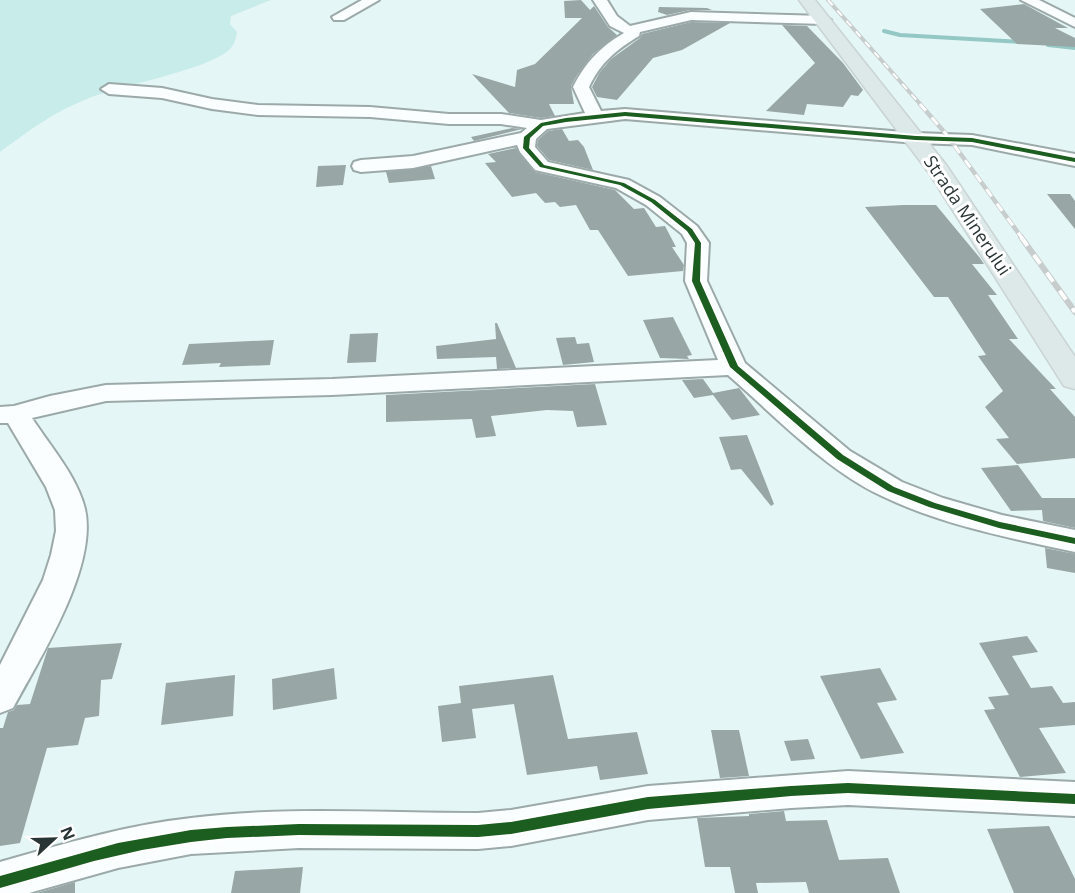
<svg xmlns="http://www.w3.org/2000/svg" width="1075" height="893" font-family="'Open Sans',sans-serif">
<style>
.green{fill:#c8ecea}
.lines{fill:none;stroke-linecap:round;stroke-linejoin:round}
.stream{stroke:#94c8c5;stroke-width:4}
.building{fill:#99a6a6}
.minor-casing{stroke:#9ba9a8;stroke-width:4}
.major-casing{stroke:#cad3d3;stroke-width:3}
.minor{fill:#fbfefe;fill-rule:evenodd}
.major{fill:#dde8e8;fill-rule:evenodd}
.rail-far2-casing{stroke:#c7cccc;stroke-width:4}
.rail-far1-casing{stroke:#c7cccc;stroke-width:4.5}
.rail-casing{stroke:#c7cccc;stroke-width:6}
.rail-far2{stroke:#fff;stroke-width:2;stroke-dasharray:7;stroke-linecap:butt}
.rail-far1{stroke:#fff;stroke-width:3;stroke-dasharray:9;stroke-linecap:butt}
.rail{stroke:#fff;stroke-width:4;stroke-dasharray:11;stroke-linecap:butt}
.cycleway-casing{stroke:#fff;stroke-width:4}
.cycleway{fill:#1b5e20;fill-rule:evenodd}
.labels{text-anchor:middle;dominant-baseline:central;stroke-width:6;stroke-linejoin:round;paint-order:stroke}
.far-street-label{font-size:18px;fill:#283534;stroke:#fff}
</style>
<rect width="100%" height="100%" fill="#e5f6f6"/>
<!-- green -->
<path class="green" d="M0,0H271L231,16L230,24L237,32C236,38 235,44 230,49C209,70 120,85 87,99C55,111 27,132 0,152Z"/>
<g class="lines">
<!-- stream -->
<g class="stream">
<polyline points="884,31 900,35 1022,42"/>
<polyline points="1048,45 1075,48"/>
</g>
</g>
<!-- building -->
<g class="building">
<polygon points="581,0 590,10 594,6 608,27 617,35 593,54 576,77 571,86 574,104 549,104 555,116 541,118 509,113 472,74 515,87 517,70 535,64 582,18 565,18 564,1"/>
<polygon points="1024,4 1068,28 1055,28 1075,38 1075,47 1017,44 980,9"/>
<polygon points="659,7 707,8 712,10 690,10 667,15 658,12"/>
<polygon points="691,22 730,23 682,50 653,58 617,100 597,97 592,87 600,72 611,59 640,38 642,34"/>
<polygon points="782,25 807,26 843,63 863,90 858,96 851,95 843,107 807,104 804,115 766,111 815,63"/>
<polygon points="512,128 522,129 474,141 471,137"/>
<polygon points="562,129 569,141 578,140 584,147 593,170 549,160 537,146 538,140 548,131"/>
<polygon points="516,148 535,172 615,190 634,209 644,208 656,227 665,226 676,247 672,247 684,265 683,271 628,276 598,230 590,230 576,205 560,207 555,202 545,203 536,193 512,197 485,163 496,162 488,154"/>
<polygon points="346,165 343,185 316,187 318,166"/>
<polygon points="431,166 435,179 389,183 386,172"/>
<polygon points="1047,194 1070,194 1075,201 1075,229"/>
<polygon points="903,205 936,205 980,258 984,264 972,264 997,295 988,295 1018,339 1009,339 1056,389 1050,389 1075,417 1075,458 1017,464 996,439 1009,438 985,407 1003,391 978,356 986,355 948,297 934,297 865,207"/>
<polygon points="673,317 692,355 687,356 689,359 660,358 643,320"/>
<polygon points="495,323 497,323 516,368 497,369 496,357 437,359 436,346 496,339"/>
<polygon points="378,333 376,362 347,363 350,334"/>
<polygon points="575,337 577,344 589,343 594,362 563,365 556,338"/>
<polygon points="274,340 270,365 219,367 221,363 182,365 189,344"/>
<polygon points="703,379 713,393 739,388 760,415 732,420 713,395 694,398 682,380"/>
<polygon points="595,384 607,425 577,427 573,411 547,410 491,416 496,436 476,438 472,419 386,422 386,395"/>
<polygon points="747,435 774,504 771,506 741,469 731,470 719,437"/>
<polygon points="1018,465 1042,498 1075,498 1075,528 1043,521 1042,510 1011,511 981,468"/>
<polygon points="1045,548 1075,554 1075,573 1047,568"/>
<polygon points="1027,636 1038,652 1012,656 1031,688 1052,686 1063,703 1075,702 1075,725 1039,728 1066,773 1020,777 984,710 995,709 988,697 1009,695 979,643"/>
<polygon points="122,643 112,679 101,680 99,716 85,718 78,745 47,748 20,843 0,846 0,728 3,728 8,712 14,710 17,705 30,704 48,648"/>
<polygon points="334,668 337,699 273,710 272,679"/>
<polygon points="880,668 897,700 877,703 904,753 861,759 820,676"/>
<polygon points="235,675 233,716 161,725 166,683"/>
<polygon points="553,675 568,739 637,732 648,774 600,780 597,766 527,775 514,704 472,709 476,738 442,742 438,706 461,703 459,686"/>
<polygon points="711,730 739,730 749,776 720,778"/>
<polygon points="808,739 815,759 791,761 784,741"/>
<polygon points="784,811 786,821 827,820 839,860 888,858 900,893 809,893 806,882 756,883 758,893 735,893 730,867 705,867 697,818 749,816 749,814"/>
<polygon points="1049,826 1075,879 1075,893 1014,893 987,829"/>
<polygon points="303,867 300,893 231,893 235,871"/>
<polygon points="75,882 75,893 37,893"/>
</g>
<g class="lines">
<!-- minor casing -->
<g class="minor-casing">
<g id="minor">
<polygon points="362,0 379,0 344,20 334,20 332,17"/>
<path d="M593,0H607L617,16L630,26L691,12L824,16L831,20L824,24L691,20L640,32L639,36C616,50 601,62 589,87L601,111L625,109L916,133L972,135L1075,154V166L972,145L916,143L625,119L547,129L536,139L535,147L548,162L629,180L660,197L697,226L709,243L707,281L745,363L850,451L902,482L943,498L1002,515L1075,530V552C1010,538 942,525 882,496C827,471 774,415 728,375L332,395L106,401L32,418C50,446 77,476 85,509C98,567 40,658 13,708L0,713V665L43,580L51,555L56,531L55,510L46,487L8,423H0V407L14,406L50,396L106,385L332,379L718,360L685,281L687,243L682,234L646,205L616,188L535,170L520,152L517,145L413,168L361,172L354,170L352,166L354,162L361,160L413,156L521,133L527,128L501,124H449L370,117L258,115L212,109L162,98L109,94L101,89L109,84L162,88L212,99L258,105L370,107L449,114H501L541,120L585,113L573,87C586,62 600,47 624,33L610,26Z"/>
<polygon points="1021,0 1039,0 1075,18 1075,27"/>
<path d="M848,771L1075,782V816L848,805L791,808L648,820L511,846L478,849L299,848L191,854L118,868L29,893H0V862C63,844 126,825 191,818C286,806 382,813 478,813L511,810L648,786Z"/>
</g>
</g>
<!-- major casing -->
<g class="major-casing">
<polygon id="major" points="799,0 815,0 947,166 1075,357 1075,389 1064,386 929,173"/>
</g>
<!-- minor -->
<use href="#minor" class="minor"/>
<!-- major -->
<use href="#major" class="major"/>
<!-- rail-far2 casing -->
<g class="rail-far2-casing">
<polyline id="rail-far2" points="828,0 921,105"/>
</g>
<!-- rail-far1 casing -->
<g class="rail-far1-casing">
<polyline id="rail-far1" points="920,104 946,134 1022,238"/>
</g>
<!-- rail casing -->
<g class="rail-casing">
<polyline id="rail" points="1021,237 1075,312"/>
</g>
<!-- rail-far2 -->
<use href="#rail-far2" class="rail-far2"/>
<!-- rail-far1 -->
<use href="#rail-far1" class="rail-far1"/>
<!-- rail -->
<use href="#rail" class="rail"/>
<!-- cycleway casing -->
<g class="cycleway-casing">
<g id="cycleway">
<polygon points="625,112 916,136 972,138 1075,158 1075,162 972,142 916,140 625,116 566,122 543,126 530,138 529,148 544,165 624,183 655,200 692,229 701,243 700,281 738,366 843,455 894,487 935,503 1000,522 1075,538 1075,544 999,528 929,507 888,491 837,459 730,367 692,281 695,243 687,231 651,202 620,185 540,167 523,148 524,137 541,123 566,118"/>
<polygon points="848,783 1075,794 1075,804 848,793 791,796 648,809 511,834 478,837 299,835 227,838 191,842 142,850 94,861 0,888 0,876 118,843 191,830 227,827 299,824 478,825 511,822 648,797 791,786"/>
</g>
</g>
<!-- cycleway -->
<use href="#cycleway" class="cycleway"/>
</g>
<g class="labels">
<!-- far-street labels -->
<g class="far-street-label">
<text transform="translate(968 215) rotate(56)">Strada Minerului</text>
</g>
</g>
<!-- north arrow -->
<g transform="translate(54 839) rotate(68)" stroke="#ffffff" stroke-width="4.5" paint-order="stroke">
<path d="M0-4.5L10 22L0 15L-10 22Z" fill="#283534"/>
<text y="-9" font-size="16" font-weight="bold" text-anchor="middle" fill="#283534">N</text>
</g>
</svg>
